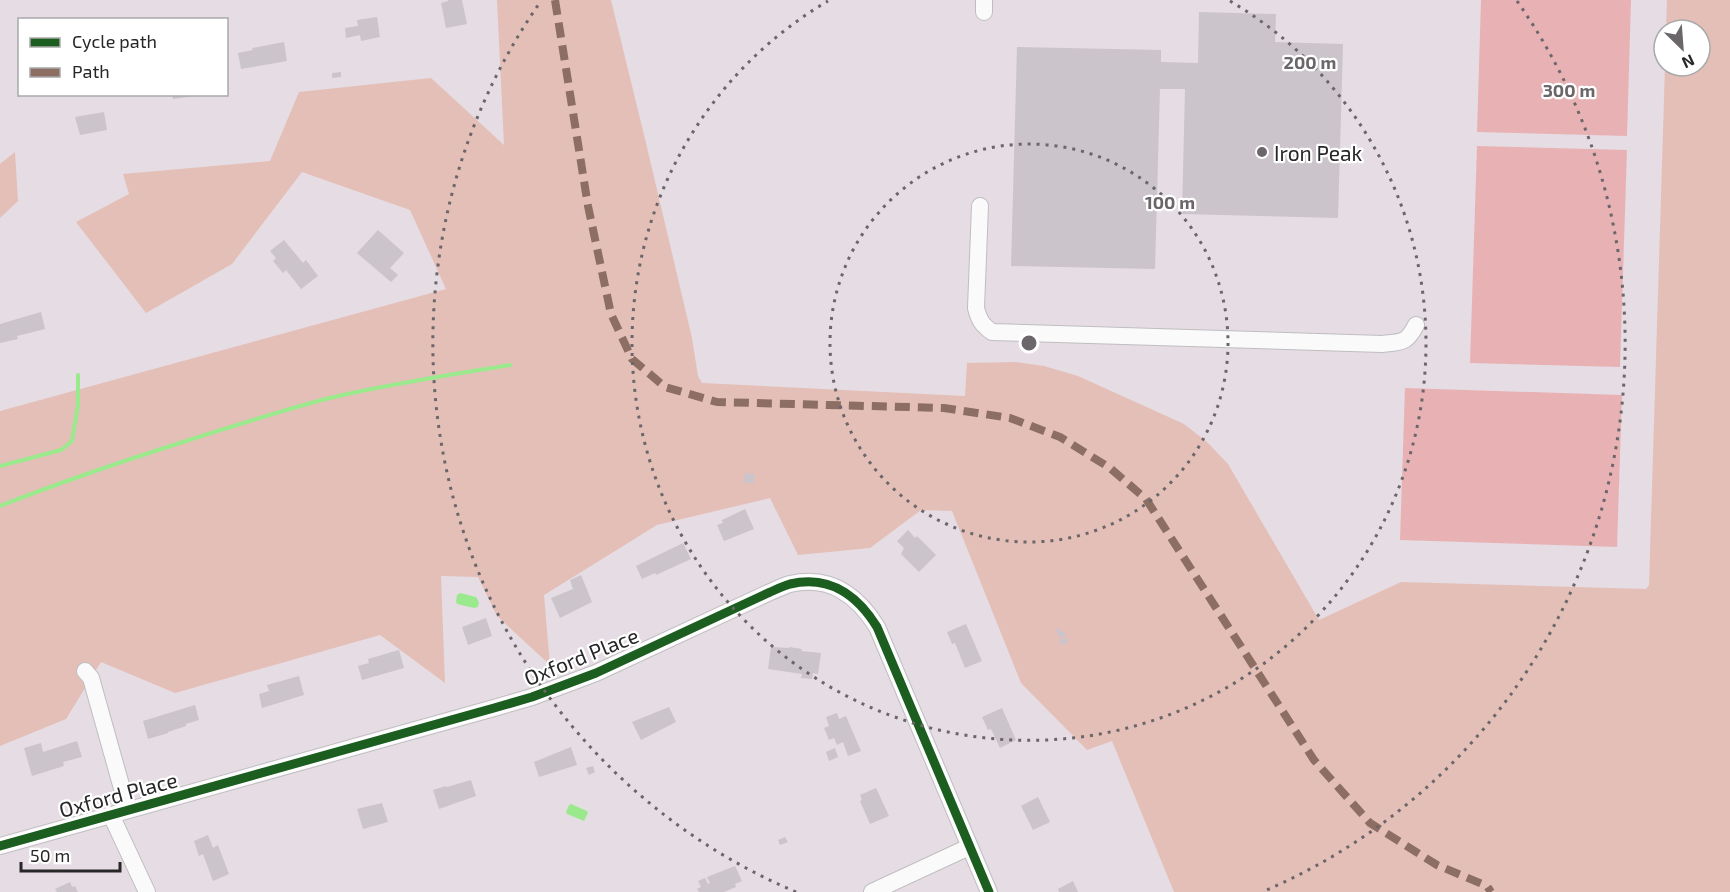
<svg xmlns="http://www.w3.org/2000/svg" width="1730" height="892" font-family="'Exo 2',sans-serif">
<style>
.green{fill:#e4bfb7}
.pitch{fill:#e8b2b5}
.water{fill:#9aea8d}
.lines{fill:none;stroke-linecap:round;stroke-linejoin:round}
.stream{stroke:#9aea8d;stroke-width:4}
.building{fill:#cbc4ca}
.minor-casing{stroke:#bfbebf;stroke-width:18}
.minor{stroke:#fbfafb;stroke-width:16}
.quiet{stroke:#8d6e63;stroke-width:8;stroke-dasharray:15 8;stroke-linecap:butt}
.cycleway-casing{stroke:#fff;stroke-width:13}
.cycleway{stroke:#1b5e20;stroke-width:9}
.ring{fill:none;stroke:#6a6669;stroke-width:3;stroke-dasharray:3 6}
.poi-dot{fill:#6a6669;stroke:#fff;stroke-width:2}
.labels{text-anchor:middle;dominant-baseline:central;stroke-width:4.5;stroke-linejoin:round;paint-order:stroke}
.poi-label{font-size:21px;fill:#272727;stroke:#fff;text-anchor:start}
.street-label{font-size:21px;fill:#272727;stroke:#fff}
.centre{fill:#6a6669;stroke:#fff;stroke-width:3}
.ring-label{font-size:18px;text-anchor:middle;font-weight:bold;fill:#6a6669;stroke:#fff;stroke-width:4.5;stroke-linejoin:round;paint-order:stroke}
</style>
<rect width="100%" height="100%" fill="#e6dce4"/>
<!-- green -->
<g class="green">
<polygon points="497,0 611,0 646,143 692,338 698,376 702,383 965,396 967,363 1016,362 1044,366 1078,376 1184,424 1207,442 1228,464 1319,620 1401,582 1646,589 1649,585 1665,66 1700,66 1700,30 1666,30 1667,0 1730,0 1730,892 1174,892 1112,741 1087,750 1021,683 952,511 921,510 870,548 798,555 770,498 657,525 544,595 550,665 497,616 478,577 441,576 445,683 380,635 175,693 101,662 66,719 0,746 0,411 446,289 410,210 302,172 232,264 146,313 76,222 129,194 123,174 270,161 299,92 431,78 504,145"/>
<polygon points="15,152 18,201 0,218 0,164"/>
</g>
<!-- pitch -->
<g class="pitch">
<polygon points="1481,0 1631,0 1627,136 1477,132"/>
<polygon points="1477,146 1627,150 1620,367 1470,363"/>
<polygon points="1405,388 1622,395 1617,547 1400,540"/>
</g>
<!-- water -->
<g class="water">
<polygon points="460,593 476,597 479,602 478,607 474,608 457,604 456,602 457,595"/>
<polygon points="571,804 587,811 588,813 584,821 567,814 566,812 569,805"/>
</g>
<g class="lines">
<!-- stream -->
<g class="stream">
<polyline points="0,466 61,450 72,441 78,405 78,375"/>
<path d="M0,506C61,482 123,461 186,441C234,426 282,410 330,398C389,384 450,375 510,365"/>
</g>
</g>
<!-- building -->
<g class="building">
<polygon points="448,0 462,0 467,24 446,28 441,3 448,1"/>
<polygon points="1199,12 1276,14 1275,42 1343,44 1338,218 1182,214 1185,89 1160,89 1155,269 1011,266 1017,47 1161,50 1161,62 1198,63"/>
<polygon points="377,17 380,37 361,41 360,35 346,38 345,28 358,26 357,20"/>
<polygon points="284,42 287,61 241,69 238,53 253,50 252,48"/>
<polygon points="341,72 341,77 332,78 332,73"/>
<polygon points="172,94 195,94 195,96 173,99"/>
<polygon points="104,112 107,130 80,135 75,117"/>
<polygon points="378,230 404,253 390,268 398,275 391,282 357,253"/>
<polygon points="284,240 303,263 306,260 318,276 301,289 286,270 283,273 273,261 276,258 270,251"/>
<polygon points="41,312 45,329 17,336 18,339 0,343 0,324"/>
<polygon points="745,473 755,474 753,484 744,482"/>
<polygon points="745,509 754,529 724,541 717,525 723,523 722,520"/>
<polygon points="908,530 915,538 917,536 936,555 919,572 901,554 904,548 897,541"/>
<polygon points="683,543 691,559 656,575 655,573 642,579 636,566"/>
<polygon points="581,575 592,602 560,618 551,598 573,589 570,580"/>
<polygon points="486,618 492,636 468,645 462,627"/>
<polygon points="966,624 982,661 965,668 955,643 952,644 947,632"/>
<polygon points="1059,628 1061,632 1064,631 1066,635 1059,638 1056,629"/>
<polygon points="1067,637 1068,642 1061,645 1059,640"/>
<polygon points="771,647 789,648 789,647 802,649 801,651 821,653 818,674 813,673 812,679 801,678 802,674 768,669"/>
<polygon points="399,650 404,668 362,680 358,666 369,663 368,659"/>
<polygon points="299,676 304,695 262,708 259,694 269,691 267,685"/>
<polygon points="195,705 199,720 186,724 186,726 168,732 168,733 148,739 143,721"/>
<polygon points="669,707 676,722 641,740 632,722"/>
<polygon points="1002,708 1016,740 1000,748 991,729 988,730 982,717"/>
<polygon points="837,713 839,719 846,716 861,751 848,756 843,742 837,745 834,738 829,740 824,728 829,726 826,717"/>
<polygon points="77,741 82,757 63,762 64,766 32,776 24,748 41,743 43,752"/>
<polygon points="571,747 577,765 539,777 534,762"/>
<polygon points="835,748 838,757 829,761 826,752"/>
<polygon points="593,766 595,772 589,775 586,768"/>
<polygon points="471,780 476,796 439,809 433,790 446,786 447,787"/>
<polygon points="876,788 889,816 870,824 860,801 862,800 860,795"/>
<polygon points="1038,797 1050,822 1033,830 1021,806"/>
<polygon points="382,803 388,822 363,829 357,809"/>
<polygon points="208,835 213,848 218,845 229,874 213,881 203,854 199,856 194,841"/>
<polygon points="785,837 788,842 780,845 778,840"/>
<polygon points="735,866 742,881 735,884 736,887 724,892 699,892 697,889 701,887 698,881 705,878 708,884 710,883 707,877"/>
<polygon points="1073,881 1078,892 1059,892 1058,889"/>
<polygon points="70,882 72,887 75,886 78,892 57,892 55,889"/>
</g>
<g class="lines">
<!-- minor casing -->
<g class="minor-casing">
<g id="minor">
<polyline points="984,0 984,12"/>
<path d="M980,206L976,308C979,320 982,325 992,332L1382,344C1402,342 1407,343 1416,325"/>
<polyline points="85,671 91,678 128,810"/>
<polyline points="111,815 147,892"/>
<path d="M0,846L494,708L532,697L596,673L768,593C775,590 783,586 790,584C830,575 857,595 877,627L989,892"/>
<polyline points="872,892 969,847"/>
</g>
</g>
<!-- minor -->
<use href="#minor" class="minor"/>
<!-- quiet -->
<polyline class="quiet" points="555,0 588,206 611,314 632,359 665,387 717,402 944,408 1010,418 1060,437 1110,468 1146,499 1314,760 1370,823 1437,865 1487,886 1491,892"/>
<!-- cycleway casing -->
<g class="cycleway-casing">
<path id="cycleway" d="M0,846L494,708L532,697L596,673L768,593C775,590 783,586 790,584C830,575 857,595 877,627L989,892"/>
</g>
<!-- cycleway -->
<use href="#cycleway" class="cycleway"/>
</g>
<!-- distance rings -->
<g class="ring">
<circle cx="1029" cy="343" r="199"/>
<path d="M1230 1A397 397 0 1 1 828 1"/>
<path d="M796 892A596 596 0 0 1 541 1M1517 1A596 596 0 0 1 1262 892"/>
</g>
<!-- markers -->
<circle class="poi-dot" cx="1262" cy="152" r="6"/>
<g class="labels">
<!-- poi labels -->
<g class="poi-label">
<text x="1274" y="152">Iron Peak</text>
</g>
<!-- street labels -->
<g class="street-label">
<text transform="translate(581 656) rotate(-22)">Oxford Place</text>
<text transform="translate(118 794) rotate(-15)">Oxford Place</text>
</g>
</g>
<circle cx="1029" cy="343" r="9" class="centre"/>
<g class="ring-label">
<text x="1310" y="69">200 m</text>
<text x="1569" y="97">300 m</text>
<text x="1170" y="209">100 m</text>
</g>
<!-- legend -->
<rect x="18" y="18" width="210" height="78" fill="#ffffff" stroke="#a9a9a9" stroke-width="1.5"/>
<rect x="30" y="38" width="30" height="9" fill="#1b5e20" stroke="#a9a9a9" stroke-width="1.5"/>
<text x="72" y="48" font-size="18" fill="#272727">Cycle path</text>
<rect x="30" y="68" width="30" height="9" fill="#8d6e63" stroke="#a9a9a9" stroke-width="1.5"/>
<text x="72" y="78" font-size="18" fill="#272727">Path</text>
<!-- north arrow -->
<g transform="translate(1682 48) rotate(155)"><circle r="28" fill="#ffffff" stroke="#a9a9a9" stroke-width="1.5"/>
<path d="M0-4.5L10 22L0 15L-10 22Z" fill="#6a6669"/>
<text y="-9" font-size="16" font-weight="bold" text-anchor="middle" fill="#272727">N</text>
</g>
<!-- scale -->
<path d="M21 862v9h99v-9" fill="none" stroke="#272727" stroke-width="3"/>
<text x="30" y="862" font-size="18" fill="#272727" stroke="#ffffff" stroke-width="4.5" paint-order="stroke">50 m</text>
</svg>
